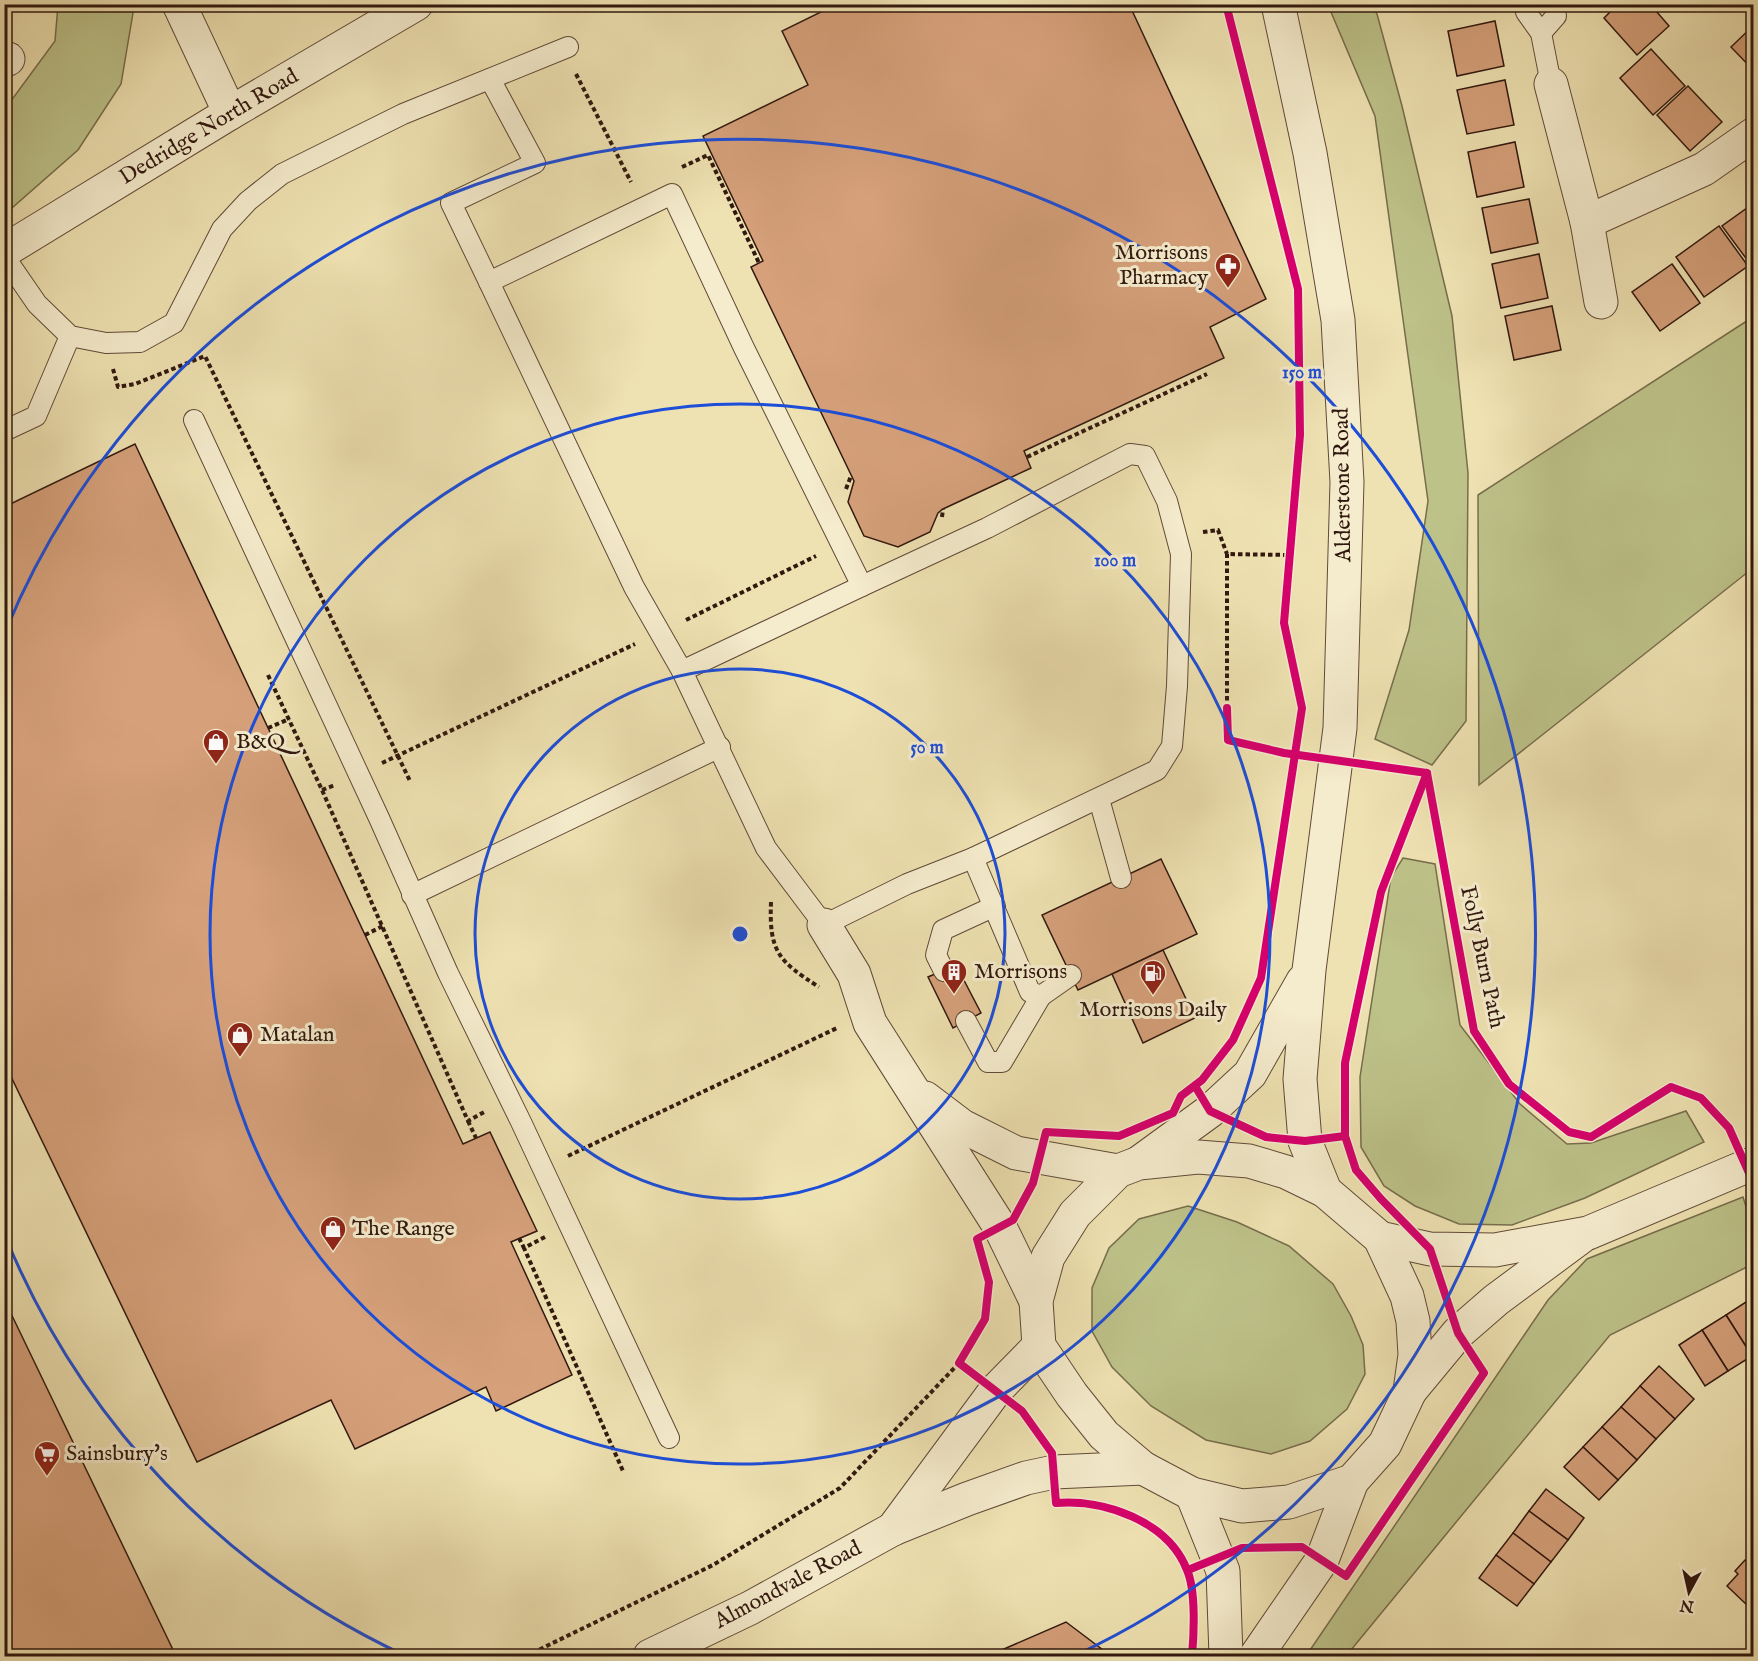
<svg xmlns="http://www.w3.org/2000/svg" width="1758" height="1661" font-family="'IM FELL English',serif">
<style>
.green{fill:#bdc289;stroke:#776d4c;stroke-width:1.5}
.building{fill:#d5a07a;stroke:#31180f;stroke-width:1.5}
.lines{fill:none;stroke-linecap:round;stroke-linejoin:round}
.service-casing{stroke:#604a38;stroke-width:22}
.minor-casing{stroke:#604a38;stroke-width:35}
.tertiary-casing{stroke:#604a38;stroke-width:35}
.path{stroke:#31180f;stroke-width:4;stroke-dasharray:4.5 3;stroke-linecap:butt}
.service{stroke:#f5eccd;stroke-width:20}
.minor{stroke:#f5eccd;stroke-width:33}
.tertiary{stroke:#f5eccd;stroke-width:33}
.cycleway-casing{stroke:#f5eccd;stroke-width:11}
.cycleway{stroke:#d6006c;stroke-width:8}
.ring{fill:none;stroke:#1d4ed8;stroke-width:3}
.labels{text-anchor:middle;dominant-baseline:central;stroke-width:6;stroke-linejoin:round;paint-order:stroke}
.street-label{font-size:22px;fill:#31180f;stroke:#f5eccd}
.poi-label{font-size:22px;fill:#31180f;stroke:#f5eccd;text-anchor:start}
.centre{fill:#1d4ed8;stroke:#f5eccd;stroke-width:3}
.ring-label{font-size:18px;text-anchor:middle;font-weight:bold;fill:#1d4ed8;stroke:#f5eccd;stroke-width:6;stroke-linejoin:round;paint-order:stroke}
</style>
<rect width="100%" height="100%" fill="#efe2b2"/>
<filter id="stains"><feTurbulence type="fractalNoise" baseFrequency=".00333" numOctaves="4"/><feColorMatrix values="0 0 0 0 .2 0 0 0 0 .09 0 0 0 0 .02 0 0 0 .5 -.17"/></filter>
<radialGradient id="worn" r=".72"><stop offset=".6" stop-color="#630" stop-opacity="0"/><stop offset="1" stop-color="#630" stop-opacity=".3"/></radialGradient>
<!-- green -->
<g class="green">
<polygon points="58,5 132,5 133,13 121,84 78,150 5,214 5,109 55,41"/>
<polygon points="1328,5 1372,5 1377,14 1402,106 1452,316 1468,473 1466,721 1432,765 1375,739 1409,630 1428,501 1375,116"/>
<polygon points="1753,317 1753,568 1479,785 1478,495"/>
<polygon points="1403,858 1435,864 1460,1025 1520,1104 1567,1144 1591,1143 1686,1111 1704,1142 1585,1198 1512,1225 1459,1224 1415,1206 1384,1186 1361,1147 1360,1077 1391,877"/>
<polygon points="1743,1197 1753,1229 1753,1264 1610,1335 1346,1656 1306,1656 1548,1300 1587,1259"/>
<polygon points="1188,1206 1237,1222 1289,1246 1333,1284 1351,1316 1363,1345 1365,1374 1347,1409 1310,1441 1271,1454 1206,1440 1151,1406 1112,1367 1092,1331 1092,1288 1109,1248 1139,1219"/>
</g>
<!-- building -->
<g class="building">
<polygon points="837,4 1129,4 1266,299 1210,327 1224,358 1024,451 1031,468 943,509 938,513 930,532 898,547 864,536 848,502 854,481 751,267 763,261 703,136 808,85 782,31"/>
<polygon points="1618,4 1650,4 1669,26 1637,55 1604,18"/>
<polygon points="1495,21 1504,66 1457,76 1448,31"/>
<polygon points="1754,25 1754,71 1731,47"/>
<polygon points="1651,49 1685,86 1653,115 1620,78"/>
<polygon points="1505,80 1514,125 1467,134 1457,90"/>
<polygon points="1688,86 1722,122 1690,151 1657,115"/>
<polygon points="1515,142 1524,187 1477,197 1468,152"/>
<polygon points="1529,199 1538,243 1491,253 1482,208"/>
<polygon points="1754,203 1754,263 1751,265 1722,226"/>
<polygon points="1719,226 1748,266 1704,297 1676,257"/>
<polygon points="1539,254 1548,298 1501,308 1492,264"/>
<polygon points="1672,264 1700,303 1660,331 1632,292"/>
<polygon points="1552,306 1561,350 1514,360 1505,316"/>
<polygon points="135,444 463,1144 490,1132 537,1231 511,1242 572,1375 496,1411 486,1387 355,1449 331,1400 197,1462 4,1062 4,507"/>
<polygon points="1161,859 1197,934 1078,990 1042,915"/>
<polygon points="1163,950 1195,1018 1143,1043 1112,974"/>
<polygon points="956,965 981,1013 953,1028 928,977"/>
<polygon points="4,1299 176,1656 4,1656"/>
<polygon points="1749,1300 1754,1307 1752,1356 1726,1315"/>
<polygon points="1726,1315 1752,1356 1728,1371 1702,1330"/>
<polygon points="1702,1330 1728,1371 1705,1386 1679,1345"/>
<polygon points="1659,1366 1694,1399 1675,1419 1640,1386"/>
<polygon points="1640,1386 1675,1419 1656,1439 1621,1407"/>
<polygon points="1621,1407 1656,1439 1637,1460 1602,1427"/>
<polygon points="1602,1427 1637,1460 1618,1480 1583,1447"/>
<polygon points="1583,1447 1618,1480 1599,1500 1564,1467"/>
<polygon points="1546,1489 1584,1518 1568,1540 1529,1511"/>
<polygon points="1529,1511 1568,1540 1551,1562 1513,1533"/>
<polygon points="1513,1533 1551,1562 1534,1584 1496,1555"/>
<polygon points="1496,1555 1534,1584 1517,1606 1479,1578"/>
<polygon points="1754,1557 1754,1600 1748,1606 1727,1586 1738,1574 1735,1571 1745,1560 1748,1563"/>
<polygon points="1066,1622 1111,1656 988,1656"/>
</g>
<g class="lines">
<!-- service casing -->
<g class="service-casing">
<g id="service">
<polyline points="1526,12 1541,33 1551,84"/>
<polyline points="1541,33 1556,16"/>
<polygon points="672,194 744,348 862,586 987,528 1130,454 1145,456 1167,501 1181,554 1177,686 1172,746 1157,770 973,858 907,884 824,925 766,848 682,671 634,587 489,282"/>
<polyline points="4,256 37,304 70,336 106,343 140,342 174,323 222,229 248,201 282,174 403,114 568,47"/>
<polyline points="489,282 451,203 535,163 490,79"/>
<polyline points="194,420 379,818 448,973 521,1122 669,1438"/>
<polyline points="4,431 36,416 70,336"/>
<polyline points="682,671 862,586"/>
<polyline points="1099,799 1121,878"/>
<polyline points="973,858 1030,992 1041,996 1071,975"/>
<polyline points="412,895 720,747"/>
<polyline points="944,971 936,955 943,930 995,906"/>
<polyline points="966,1021 988,1062 1002,1062 1041,996"/>
</g>
</g>
<!-- minor casing -->
<g class="minor-casing">
<g id="minor">
<polyline points="4,59 8,59"/>
<polyline points="1551,84 1587,222 1704,169 1754,134"/>
<polyline points="1587,222 1601,302"/>
<polyline points="824,925 854,974 870,1023 1000,1227 1036,1301"/>
<polyline points="925,1098 962,1126 1016,1153 1118,1171"/>
</g>
</g>
<!-- tertiary casing -->
<g class="tertiary-casing">
<g id="tertiary">
<polyline points="179,4 230,113"/>
<polyline points="1278,4 1310,153 1338,320 1347,482 1340,728 1309,970 1300,1079 1305,1141 1325,1191"/>
<polyline points="4,251 230,113 416,4"/>
<polygon points="1198,1157 1249,1161 1286,1172 1325,1191 1380,1238 1407,1296 1413,1321 1415,1355 1410,1391 1385,1444 1352,1481 1289,1502 1242,1506 1192,1494 1143,1468 1104,1435 1072,1395 1039,1346 1036,1301 1048,1257 1075,1214 1118,1171 1139,1163"/>
<polyline points="1140,1162 1210,1111 1250,1074 1303,981"/>
<polyline points="1380,1238 1430,1249 1495,1250 1588,1233 1754,1163"/>
<polyline points="1410,1391 1458,1333 1496,1300 1581,1237"/>
<polyline points="1192,1494 1223,1571 1226,1656"/>
<polyline points="893,1529 995,1391 1039,1346"/>
<polyline points="650,1656 750,1608 893,1529 967,1499 1026,1478 1054,1472 1143,1468"/>
<polyline points="1256,1656 1322,1560 1352,1481"/>
</g>
</g>
<!-- path -->
<g class="path">
<polyline points="576,74 631,182"/>
<polyline points="682,167 708,155 759,263"/>
<polyline points="113,369 118,387 135,384 205,356 410,781"/>
<polyline points="1027,457 1207,374"/>
<polyline points="846,489 851,476"/>
<polyline points="942,517 943,509"/>
<polyline points="1203,532 1218,530 1227,554"/>
<polyline points="686,620 816,556"/>
<polyline points="268,675 322,790 468,1121 486,1111"/>
<polyline points="1227,708 1227,554 1288,555"/>
<polyline points="268,728 289,719"/>
<polyline points="382,763 635,644"/>
<polyline points="322,790 335,785"/>
<path d="M771,902C769,951 778,961 819,987"/>
<polyline points="365,935 383,926"/>
<polyline points="468,1121 476,1138"/>
<polyline points="568,1156 837,1028"/>
<polyline points="545,1237 524,1248 623,1471"/>
<polyline points="519,1238 524,1248"/>
<polyline points="526,1656 713,1565 840,1488 959,1363"/>
</g>
<!-- service -->
<use href="#service" class="service"/>
<!-- minor -->
<use href="#minor" class="minor"/>
<!-- tertiary -->
<use href="#tertiary" class="tertiary"/>
<!-- cycleway casing -->
<g class="cycleway-casing">
<g id="cycleway">
<polyline points="1227,708 1228,740 1284,753 1427,773 1474,1031 1509,1084 1569,1132 1591,1137 1671,1087 1701,1098 1729,1128 1754,1184"/>
<polyline points="1345,1136 1345,1063 1381,892 1427,773"/>
<polyline points="1188,1570 1242,1548 1302,1547 1346,1576 1484,1373 1458,1333 1430,1249 1381,1199 1356,1170 1345,1136 1305,1141 1266,1137 1210,1111 1195,1086"/>
<path d="M1192,1656C1194,1634 1196,1590 1187,1570C1168,1521 1104,1499 1056,1503L1052,1453L1022,1411L959,1363L985,1319L989,1282L977,1239L1013,1220L1033,1183L1046,1132L1119,1136L1173,1113L1181,1096L1202,1080L1233,1040L1261,978L1302,708L1284,623L1300,435L1298,289L1226,4"/>
</g>
</g>
<!-- cycleway -->
<use href="#cycleway" class="cycleway"/>
</g>
<!-- distance rings -->
<g class="ring">
<circle cx="740" cy="934" r="265"/>
<circle cx="740" cy="934" r="530"/>
<path d="M404 1655A795 795 0 0 1 6 1238M6 630A795 795 0 1 1 1076 1655"/>
</g>
<!-- icons -->
<defs>
<g id="pharmacy-pin" transform="scale(1.35)"><path d="M0 17L-7.5 6A9.5 9.5 0 1 1 7.5 6Z" fill="#8f2418" stroke="#f5eccd"/><path d="M-2-6h4v4h4v4h-4v4h-4v-4h-4v-4h4Z" fill="#fff"/></g>
<g id="shop-pin" transform="scale(1.35)"><path d="M0 17L-7.5 6A9.5 9.5 0 1 1 7.5 6Z" fill="#8f2418" stroke="#f5eccd"/><path d="M-5-2.5h2.3a2.7 3.5 0 0 1 5.4 0H5L5.5 6h-11ZM-1.5-2.5h3a1.5 2.3 0 0 0-3 0Z" fill="#fff"/></g>
<g id="building-pin" transform="scale(1.35)"><path d="M0 17L-7.5 6A9.5 9.5 0 1 1 7.5 6Z" fill="#8f2418" stroke="#f5eccd"/><path d="M-4-6H4V6H1V3H-1V6H-4ZM-2.5-4.3h1.7v1.8h-1.7ZM.8-4.3h1.7v1.8H.8ZM-2.5-1h1.7V.8h-1.7ZM.8-1h1.7V.8H.8Z" fill="#fff"/></g>
<g id="fuel-pin" transform="scale(1.35)"><path d="M0 17L-7.5 6A9.5 9.5 0 1 1 7.5 6Z" fill="#8f2418" stroke="#f5eccd"/><path d="M-5.5-6h7V0h2V4h1.3V-2.5L3-4.5l.8-.8L6-3V5H2.5V1h-1V6h-7ZM-4.2-4.7v3.2H.2V-4.7Z" fill="#fff"/></g>
<g id="supermarket-pin" transform="scale(1.35)"><path d="M0 17L-7.5 6A9.5 9.5 0 1 1 7.5 6Z" fill="#8f2418" stroke="#f5eccd"/><path d="M-6-5.5h2.5l.6 2H6L4.5 2H-2.5L-4.4-4H-6ZM-1.5 3.2a1.3 1.3 0 1 0 .1 0ZM3 3.2a1.3 1.3 0 1 0 .1 0Z" fill="#fff"/></g>
</defs>
<g fill-rule="evenodd">
<use href="#pharmacy-pin" x="1228" y="266"/>
<use href="#shop-pin" x="216" y="742"/>
<use href="#building-pin" x="954" y="972"/>
<use href="#fuel-pin" x="1153" y="973"/>
<use href="#shop-pin" x="240" y="1035"/>
<use href="#shop-pin" x="333" y="1229"/>
<use href="#supermarket-pin" x="47" y="1454"/>
</g>
<g class="labels">
<!-- street labels -->
<g class="street-label">
<text transform="translate(209 127) rotate(-31)">Dedridge North Road</text>
<text transform="translate(1343 485) rotate(-91)">Alderstone Road</text>
<text transform="translate(1482 957) rotate(78)">Folly Burn Path</text>
<text transform="translate(788 1585) rotate(-28)">Almondvale Road</text>
</g>
<!-- poi labels -->
<g class="poi-label">
<text x="1208" y="253" text-anchor="end">Morrisons<tspan x="1208" dy="25">Pharmacy</tspan></text>
<text x="236" y="742">B&amp;Q</text>
<text x="974" y="972">Morrisons</text>
<text x="1153" y="1010" text-anchor="middle">Morrisons Daily</text>
<text x="260" y="1035">Matalan</text>
<text x="352" y="1229">The Range</text>
<text x="66" y="1454">Sainsbury's</text>
</g>
</g>
<circle cx="740" cy="934" r="9" class="centre"/>
<g class="ring-label">
<text x="1302" y="378">150 m</text>
<text x="1115" y="566">100 m</text>
<text x="927" y="753">50 m</text>
</g>
<!-- margin -->
<rect width="1758" height="1661" fill="none" stroke="#efe2b2" stroke-width="24"/>
<rect x="6" y="6" width="1746" height="1649" fill="none" stroke="#31180f" stroke-width="3"/>
<rect x="12" y="12" width="1734" height="1637" fill="none" stroke="#31180f" stroke-width="1.5"/>
<!-- north arrow -->
<g transform="translate(1689 1592) rotate(188)" stroke="#f5eccd" stroke-width="4.5" paint-order="stroke">
<path d="M0-4.5L10 22L0 15L-10 22Z" fill="#31180f"/>
<text y="-9" font-size="16" font-weight="bold" text-anchor="middle" fill="#31180f">N</text>
</g>
<rect width="100%" height="100%" filter="url(#stains)"/>
<rect width="100%" height="100%" fill="url(#worn)"/>
</svg>
